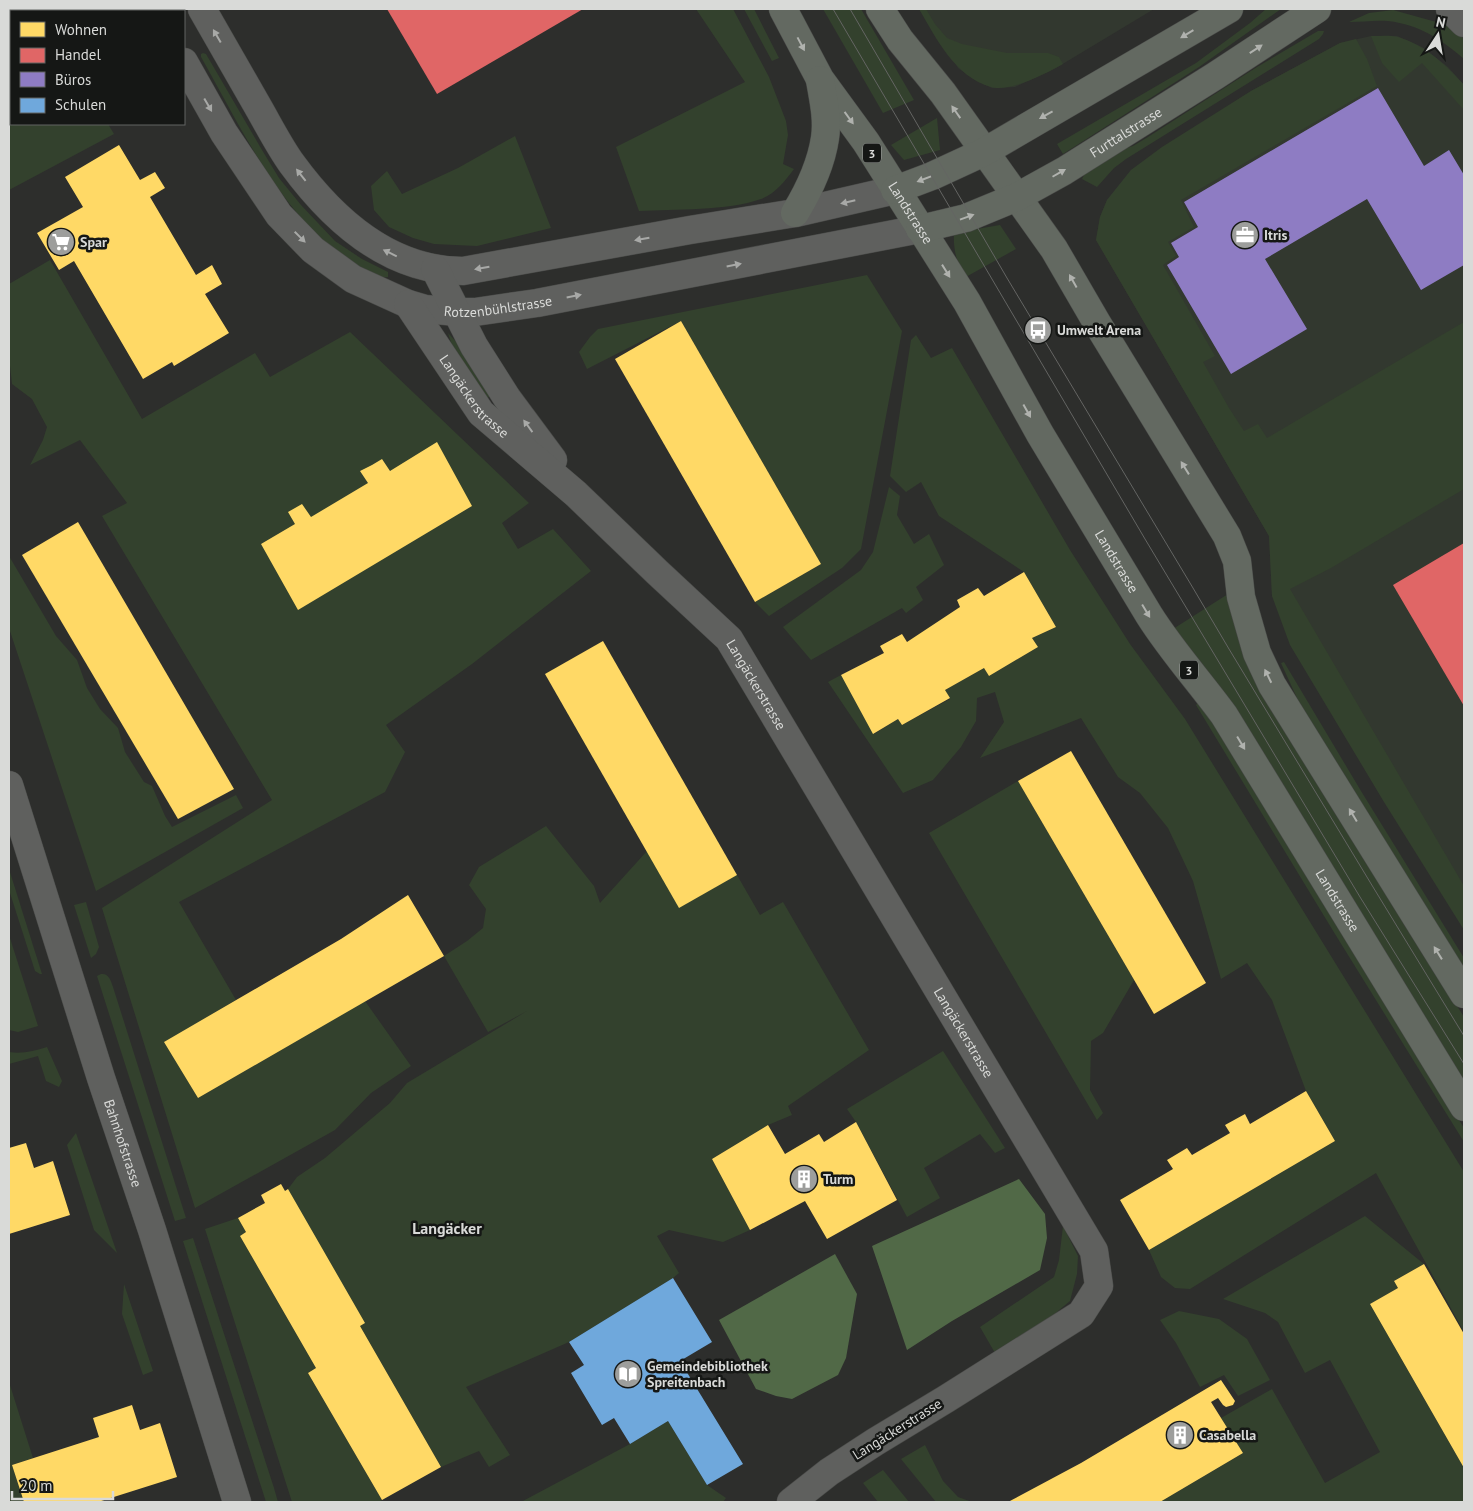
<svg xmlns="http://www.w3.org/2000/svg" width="1473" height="1511" font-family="'PT Sans',sans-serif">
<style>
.built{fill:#32382f}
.green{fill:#33412d}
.forest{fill:#516947}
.homes{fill:#ffd966}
.shops{fill:#e06666}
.offices{fill:#8e7cc3}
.schools{fill:#6fa8dc}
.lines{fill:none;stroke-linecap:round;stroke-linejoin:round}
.minor-casing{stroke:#494a48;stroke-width:29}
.major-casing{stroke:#494a48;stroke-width:29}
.minor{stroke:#5f605e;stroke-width:28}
.major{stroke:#636961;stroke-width:28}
.tram{stroke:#646563;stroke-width:1}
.oneway{fill:#b0b2ae}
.oneway2{fill:#a8a9a7}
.labels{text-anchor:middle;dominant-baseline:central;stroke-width:5;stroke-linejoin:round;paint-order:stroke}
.shield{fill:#151715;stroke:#9ea09e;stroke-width:1}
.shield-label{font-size:12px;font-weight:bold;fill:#d9dad8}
.street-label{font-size:14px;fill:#d9dad8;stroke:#151715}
.poi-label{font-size:14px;font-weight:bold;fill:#d9dad8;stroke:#151715;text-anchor:start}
.quarter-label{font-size:16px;font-weight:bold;fill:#d9dad8;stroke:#151715}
</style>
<rect width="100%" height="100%" fill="#2d2e2c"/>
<!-- built -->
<g class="built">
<polygon points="922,9 1154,9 1056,68 1015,87 992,88 975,80 958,68"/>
<polygon points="1371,36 1397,36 1422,47 1448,67 1464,85 1464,907 1272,596 1269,536 1096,240 1100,217 1107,200 1131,170 1251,91 1340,43"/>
</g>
<!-- green -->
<g class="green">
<path d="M696,9H733L769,77L786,121L788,135L783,164L794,169C785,181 775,194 761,199C727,211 675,209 639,211L616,147L745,82Z"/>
<polygon points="744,9 754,9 779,58 772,61"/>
<polygon points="823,9 861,9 914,100 883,113"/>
<path d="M919,9H926L935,24L947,38L962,44L1007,53H1048L1059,57L1063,64C1047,73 1009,93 991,87C955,77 936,38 919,9Z"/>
<polygon points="1266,9 1281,9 1199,67 1063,154 1057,144 1196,63 1250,23"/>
<path d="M1393,10L1447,25L1464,39V59C1441,39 1420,25 1388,21C1375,20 1362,22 1349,22L1369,13Z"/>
<polygon points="1318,31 1324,31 1323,34 1319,39 1126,159 1114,168 1097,187 1082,179 1085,173 1117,151 1133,146 1148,137 1257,67"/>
<path d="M1371,36C1380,36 1390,35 1398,37C1425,45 1446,65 1464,85V110L1422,63L1399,82L1382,63Z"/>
<polygon points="1356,39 1367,59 1377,86 1181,200 1194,227 1168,242 1176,256 1163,265 1215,356 1203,362 1229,408 1244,431 1258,424 1267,438 1464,322 1464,489 1331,568 1290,589 1464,886 1464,930 1384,802 1290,645 1272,596 1269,536 1096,240 1100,217 1107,200 1131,170 1162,147 1251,91 1340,43"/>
<polygon points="11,48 11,124 108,124 114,134 9,190 9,49"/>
<path d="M203,53L206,54L262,150L279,178L301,205L335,241L362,259L388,272V277C380,279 368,271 360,267C285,225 242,129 201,57V54Z"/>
<polygon points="937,118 940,150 904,160 891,145"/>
<polygon points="515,136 551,228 477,246 434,244 413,238 389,227 374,210 371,186 387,171 402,194 458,168"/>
<path d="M1000,225L1016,249L964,278C957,262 953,250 954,233Z"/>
<polygon points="50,260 142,419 255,353 270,377 350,332 529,503 502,523 518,549 553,529 591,571 472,664 386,725 405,752 385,792 179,902 236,1000 165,1042 198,1098 365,1001 411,1066 371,1093 335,1130 195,1208 102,908 272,800 102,516 127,503 80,440 30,465 43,440 47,427 32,399 12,384 9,357 9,284"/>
<polygon points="867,275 902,331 861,549 842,568 769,616 755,602 821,564 681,321 587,369 579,352 590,337 598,329"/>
<polygon points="448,333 461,347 492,395 486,399 454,352"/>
<polygon points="916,335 931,358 952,348 1070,550 1130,644 1185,719 1464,1172 1464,1332 1376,1173 1190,1289 1175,1288 1161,1277 1149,1250 1335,1141 1306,1091 1272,1000 1247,963 1221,979 1193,881 1168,828 1140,793 1118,777 1081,718 980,758 1004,722 995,692 977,698 976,721 961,747 933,780 903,793 828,682 841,675 874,734 898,719 902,725 950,699 945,690 984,668 989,676 1038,647 1032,638 1056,627 1024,572 939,516 921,482 906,492 890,476 911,340"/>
<polygon points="889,487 900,496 897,515 914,544 929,534 944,565 916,587 923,600 906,613 902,608 811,660 783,627 861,570 873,552"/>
<polygon points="9,556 56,636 77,660 87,688 100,709 118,728 125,752 144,782 152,786 165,816 172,827 236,795 243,808 96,891 9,628"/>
<polygon points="1228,594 1385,890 1464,1017 1464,1084 1173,629"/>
<polygon points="1284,662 1361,791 1464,958 1464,972 1302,709 1281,663"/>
<polygon points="1198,703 1211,718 1464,1128 1464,1142 1335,934 1196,705"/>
<polygon points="1018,781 1134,980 1103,1033 1091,1041 1090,1090 1103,1113 1097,1120 929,833"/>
<polygon points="546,826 594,886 600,903 647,851 737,875 760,915 783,902 869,1050 788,1106 792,1115 768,1125 712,1159 750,1230 723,1242 669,1230 657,1236 679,1273 673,1278 569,1342 466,1387 510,1455 489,1467 479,1451 441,1467 360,1326 288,1189 297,1177 325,1158 390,1103 407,1083 527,1011 488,1032 444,956 467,941 483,928 486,909 469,885 479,867"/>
<polygon points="9,869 42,974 40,974 35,971 9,890"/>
<polygon points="86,902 99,947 96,954 91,958 74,905"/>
<polygon points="9,935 38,1026 18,1032 9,1030"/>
<path d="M101,974C109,973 111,981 113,987L186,1218L175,1221L97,976Z"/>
<path d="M47,1047L62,1081L59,1087L46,1081L38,1056L9,1064V1052C23,1054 34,1051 47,1047Z"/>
<polygon points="943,1051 1005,1148 995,1153 980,1134 924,1168 940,1198 907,1217 856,1122 847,1109"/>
<polygon points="76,1133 117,1253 94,1230 67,1145"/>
<polygon points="1365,1216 1424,1264 1394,1281 1398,1288 1370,1304 1464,1468 1464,1502 1160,1502 1243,1453 1221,1418 1272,1389 1325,1483 1380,1452 1330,1360 1305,1373 1278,1322 1265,1313 1223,1299"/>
<polygon points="238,1218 246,1232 240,1236 316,1368 308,1373 382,1500 379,1502 292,1502 205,1229"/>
<polygon points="1063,1226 1078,1256 1077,1274 1070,1301 1045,1322 995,1353 980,1327 1054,1277 1059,1260"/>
<polygon points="193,1238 274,1488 278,1502 266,1502 183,1241"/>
<polygon points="124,1284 153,1371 143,1375 122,1314"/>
<polygon points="1179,1311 1219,1319 1247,1339 1270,1380 1238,1396 1224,1375 1200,1387 1176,1343 1160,1320"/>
<polygon points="9,1382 33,1458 12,1465 24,1502 9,1502"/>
<polygon points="668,1421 707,1485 726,1498 723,1502 521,1502 630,1444"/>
<polygon points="925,1445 943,1481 958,1497 972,1502 936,1502 901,1459"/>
<polygon points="883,1470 909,1502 878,1502 863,1483"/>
</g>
<!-- forest -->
<g class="forest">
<polygon points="1019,1179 1045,1214 1047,1238 1040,1270 952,1321 907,1350 872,1246"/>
<polygon points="835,1254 857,1294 846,1358 838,1375 792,1399 776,1396 756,1389 719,1320"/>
</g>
<!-- homes -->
<g class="homes">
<polygon points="9,9 78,9 73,11 11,11 11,48 9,49"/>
<polygon points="119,145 140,180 155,172 165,188 150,197 196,275 212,265 222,284 205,294 229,333 174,366 172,362 143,379 74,261 59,270 37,233 83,207 65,177"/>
<polygon points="681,321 821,564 755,602 615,359"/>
<polygon points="437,442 472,506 298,610 261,544 295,524 288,512 302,504 311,517 368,483 360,471 372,465 382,459 390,471"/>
<polygon points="78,522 234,789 178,819 22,555"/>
<polygon points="1024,572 1056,627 1032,638 1038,647 989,676 984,668 945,690 950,698 902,725 898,719 873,734 841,675 884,653 880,646 902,634 907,642 960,607 957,600 978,588 984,596"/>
<polygon points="603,641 737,875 679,908 545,674"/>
<polygon points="1071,751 1206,983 1154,1014 1018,781"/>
<polygon points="408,895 444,956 198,1098 164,1042 341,939"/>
<polygon points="1306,1091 1335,1141 1149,1250 1120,1200 1173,1169 1167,1160 1187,1148 1192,1155 1230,1133 1225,1125 1245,1114 1250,1124"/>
<polygon points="856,1122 897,1200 827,1239 805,1201 750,1230 712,1159 768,1125 785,1154 819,1134 824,1142"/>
<polygon points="26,1143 34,1168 53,1161 70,1215 9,1234 9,1148"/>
<polygon points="281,1184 285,1191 288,1189 365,1323 360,1326 441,1467 382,1500 308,1373 316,1368 240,1236 246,1232 238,1218 265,1203 261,1195"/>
<polygon points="1424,1264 1464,1334 1464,1468 1370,1304 1398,1288 1394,1281"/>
<polygon points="1221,1380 1235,1401 1233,1405 1226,1407 1223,1405 1218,1398 1211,1402 1243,1453 1160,1502 1008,1502 1081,1463"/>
<polygon points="132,1405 140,1430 160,1423 177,1477 98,1502 24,1502 12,1465 99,1437 93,1418"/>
</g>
<!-- shops -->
<g class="shops">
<polygon points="387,9 583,9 437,94"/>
<polygon points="1464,543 1464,706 1393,585"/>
</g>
<!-- offices -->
<polygon class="offices" points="1378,88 1424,166 1449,150 1464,175 1464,265 1421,290 1367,199 1265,259 1307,329 1231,374 1167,265 1179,257 1171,243 1198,227 1184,202"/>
<!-- schools -->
<polygon class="schools" points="673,1278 712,1342 680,1361 743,1464 707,1485 668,1421 630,1444 614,1418 602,1425 571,1373 584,1365 569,1342"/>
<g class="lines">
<!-- minor casing -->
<g class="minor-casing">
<g id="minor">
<polyline points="153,9 155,11"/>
<path d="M202,9C220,41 239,73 257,105C268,124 279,146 292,164C333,220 389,271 463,271L690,230L795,213L895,190"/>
<polyline points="1450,9 1464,23"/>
<path id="s1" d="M184,62L224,133L279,215L313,250L353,279L408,304L425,309L457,312H475L537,303L920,229"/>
<polyline points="435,269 474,346 507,398 553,460"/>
<path id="s2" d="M408,304L481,413L576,494L657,572L729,639L1094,1251L1099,1286L1081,1314L946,1399L875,1442L829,1472L791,1502"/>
<path id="s3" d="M9,785L101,1078L152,1230L237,1502"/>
</g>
</g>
<!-- major casing -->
<g class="major-casing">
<g id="major">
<path id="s4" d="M783,9L820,79L866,142L967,302L1040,434L1149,615C1171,650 1199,681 1224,715L1464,1107"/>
<polyline points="880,9 900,40 943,93 1054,249 1097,323 1227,536 1237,561 1241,597 1257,653 1272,685 1464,994"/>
<polyline points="895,190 932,176 984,152 1229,9"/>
<path d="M795,213C809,190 821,165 825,138C828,119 823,98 820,80"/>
<path id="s5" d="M920,229L966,218L1017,197L1064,171L1215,76L1317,9"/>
</g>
</g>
<!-- minor -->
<use href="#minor" class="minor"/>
<!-- major -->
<use href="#major" class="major"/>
<!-- tram -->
<g class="tram">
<polyline points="833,9 1145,539 1360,897 1464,1064"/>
<polyline points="850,9 1007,278 1193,588 1229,649 1373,887 1464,1036"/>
</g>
</g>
<!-- one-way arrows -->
<defs><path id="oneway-solid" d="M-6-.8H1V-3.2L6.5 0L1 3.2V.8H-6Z" transform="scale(1.25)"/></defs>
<g class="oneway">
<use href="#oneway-solid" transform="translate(1187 34) rotate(149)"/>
<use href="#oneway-solid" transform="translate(801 44) rotate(62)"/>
<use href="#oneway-solid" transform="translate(1256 49) rotate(-33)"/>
<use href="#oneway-solid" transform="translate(956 112) rotate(-125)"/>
<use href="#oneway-solid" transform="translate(1046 115) rotate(151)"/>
<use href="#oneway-solid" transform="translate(849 118) rotate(54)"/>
<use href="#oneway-solid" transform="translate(1059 173) rotate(-30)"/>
<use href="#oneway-solid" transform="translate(924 179) rotate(159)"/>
<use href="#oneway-solid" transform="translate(967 217) rotate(-20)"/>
<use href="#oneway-solid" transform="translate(946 271) rotate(58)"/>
<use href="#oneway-solid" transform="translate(1073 281) rotate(-119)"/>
<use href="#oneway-solid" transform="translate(1027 411) rotate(61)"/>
<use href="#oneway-solid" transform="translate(1185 468) rotate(-122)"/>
<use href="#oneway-solid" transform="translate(1146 611) rotate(59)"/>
<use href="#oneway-solid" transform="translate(1268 676) rotate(-116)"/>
<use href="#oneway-solid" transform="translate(1241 743) rotate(59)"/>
<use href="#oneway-solid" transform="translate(1353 815) rotate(-121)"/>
<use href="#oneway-solid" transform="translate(1438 953) rotate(-122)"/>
</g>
<g class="oneway2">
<use href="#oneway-solid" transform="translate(217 36) rotate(-120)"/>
<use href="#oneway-solid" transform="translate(208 105) rotate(60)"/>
<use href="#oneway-solid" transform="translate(301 175) rotate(-128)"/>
<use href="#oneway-solid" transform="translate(848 202) rotate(167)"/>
<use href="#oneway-solid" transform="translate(300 237) rotate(45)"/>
<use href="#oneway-solid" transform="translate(642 239) rotate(170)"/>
<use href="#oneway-solid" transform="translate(390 253) rotate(-154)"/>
<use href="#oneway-solid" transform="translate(734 265) rotate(-11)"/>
<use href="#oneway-solid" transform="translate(482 268) rotate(170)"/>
<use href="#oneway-solid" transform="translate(574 296) rotate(-11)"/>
<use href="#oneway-solid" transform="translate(528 426) rotate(-126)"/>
</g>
<!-- icons -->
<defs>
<g id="office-disc" transform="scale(1.4375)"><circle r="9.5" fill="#9d9e9c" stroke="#151715"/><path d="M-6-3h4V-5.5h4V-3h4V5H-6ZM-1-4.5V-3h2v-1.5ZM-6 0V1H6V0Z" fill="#fff"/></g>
<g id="supermarket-disc" transform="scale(1.4375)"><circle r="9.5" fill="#9d9e9c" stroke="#151715"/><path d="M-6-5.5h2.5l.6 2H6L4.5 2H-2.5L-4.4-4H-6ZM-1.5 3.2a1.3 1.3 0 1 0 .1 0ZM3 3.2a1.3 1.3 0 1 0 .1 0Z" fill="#fff"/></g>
<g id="bus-disc" transform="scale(1.4375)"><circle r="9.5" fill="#9d9e9c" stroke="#151715"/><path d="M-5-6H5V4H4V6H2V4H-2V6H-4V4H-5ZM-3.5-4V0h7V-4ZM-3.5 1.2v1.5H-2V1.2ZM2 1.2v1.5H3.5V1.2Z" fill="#fff"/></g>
<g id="building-disc" transform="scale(1.4375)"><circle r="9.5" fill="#9d9e9c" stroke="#151715"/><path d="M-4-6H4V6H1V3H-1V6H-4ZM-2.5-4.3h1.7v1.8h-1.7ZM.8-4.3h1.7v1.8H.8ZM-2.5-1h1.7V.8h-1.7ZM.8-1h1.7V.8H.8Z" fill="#fff"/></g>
<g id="library-disc" transform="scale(1.4375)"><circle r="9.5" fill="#9d9e9c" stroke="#151715"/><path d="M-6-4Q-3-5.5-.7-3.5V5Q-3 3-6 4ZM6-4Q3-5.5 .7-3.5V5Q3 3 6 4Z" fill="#fff"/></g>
</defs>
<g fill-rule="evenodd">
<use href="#office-disc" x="1245" y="235"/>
<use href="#supermarket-disc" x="61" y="242"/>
<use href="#bus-disc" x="1038" y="330"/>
<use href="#building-disc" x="804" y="1179"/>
<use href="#library-disc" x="628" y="1374"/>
<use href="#building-disc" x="1180" y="1435"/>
</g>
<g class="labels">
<!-- shield labels -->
<g class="shield">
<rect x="863" y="143.5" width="18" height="19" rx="4"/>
<rect x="1180" y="660.5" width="18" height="19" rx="4"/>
</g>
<g class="shield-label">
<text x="872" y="153">3</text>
<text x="1189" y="670">3</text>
</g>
<!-- street labels -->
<g class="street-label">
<text stroke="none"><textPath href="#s5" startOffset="229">Furttalstrasse</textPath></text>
<text stroke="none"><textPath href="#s4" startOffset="241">Landstrasse</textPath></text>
<text stroke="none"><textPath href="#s1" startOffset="430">Rotzenbühlstrasse</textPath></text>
<text stroke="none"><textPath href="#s2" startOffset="114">Langäckerstrasse</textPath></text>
<text stroke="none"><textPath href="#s4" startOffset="646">Landstrasse</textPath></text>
<text stroke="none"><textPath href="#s2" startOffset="520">Langäckerstrasse</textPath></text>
<text stroke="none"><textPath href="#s4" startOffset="1051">Landstrasse</textPath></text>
<text stroke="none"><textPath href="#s2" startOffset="925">Langäckerstrasse</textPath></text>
<text stroke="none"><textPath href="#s3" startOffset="376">Bahnhofstrasse</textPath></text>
<text transform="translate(897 1429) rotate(-32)">Langäckerstrasse</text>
</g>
<!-- poi labels -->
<g class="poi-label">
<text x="1264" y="235">Itris</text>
<text x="80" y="242">Spar</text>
<text x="1057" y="330">Umwelt Arena</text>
<text x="823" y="1179">Turm</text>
<text x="647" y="1366">Gemeindebibliothek<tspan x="647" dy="16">Spreitenbach</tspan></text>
<text x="1199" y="1435">Casabella</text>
</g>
<!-- quarter labels -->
<g class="quarter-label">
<text x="447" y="1228">Langäcker</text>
</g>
</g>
<!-- border -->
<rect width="1473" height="1511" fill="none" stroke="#d9dad8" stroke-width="20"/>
<!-- legend -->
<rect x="10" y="10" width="175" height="115" fill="#151715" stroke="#636563"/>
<rect x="20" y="22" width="25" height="15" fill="#ffd966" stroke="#636563"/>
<text x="55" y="35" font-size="15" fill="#d9dad8">Wohnen</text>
<rect x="20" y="48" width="25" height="15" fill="#e06666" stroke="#636563"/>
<text x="55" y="60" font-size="15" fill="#d9dad8">Handel</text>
<rect x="20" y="72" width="25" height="15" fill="#8e7cc3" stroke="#636563"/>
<text x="55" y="85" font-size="15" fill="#d9dad8">Büros</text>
<rect x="20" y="98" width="25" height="15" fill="#6fa8dc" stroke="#636563"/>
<text x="55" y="110" font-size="15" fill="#d9dad8">Schulen</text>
<!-- north arrow -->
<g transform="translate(1438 35) rotate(12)" stroke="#151715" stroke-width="4" paint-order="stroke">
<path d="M0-4L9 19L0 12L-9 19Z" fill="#d9dad8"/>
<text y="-8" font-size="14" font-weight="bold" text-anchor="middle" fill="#d9dad8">N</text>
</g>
<!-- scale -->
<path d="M12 1491v8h101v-8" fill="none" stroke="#d9dad8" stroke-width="2.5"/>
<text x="20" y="1491" font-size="15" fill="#d9dad8" stroke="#151715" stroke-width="4" paint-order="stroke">20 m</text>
</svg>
